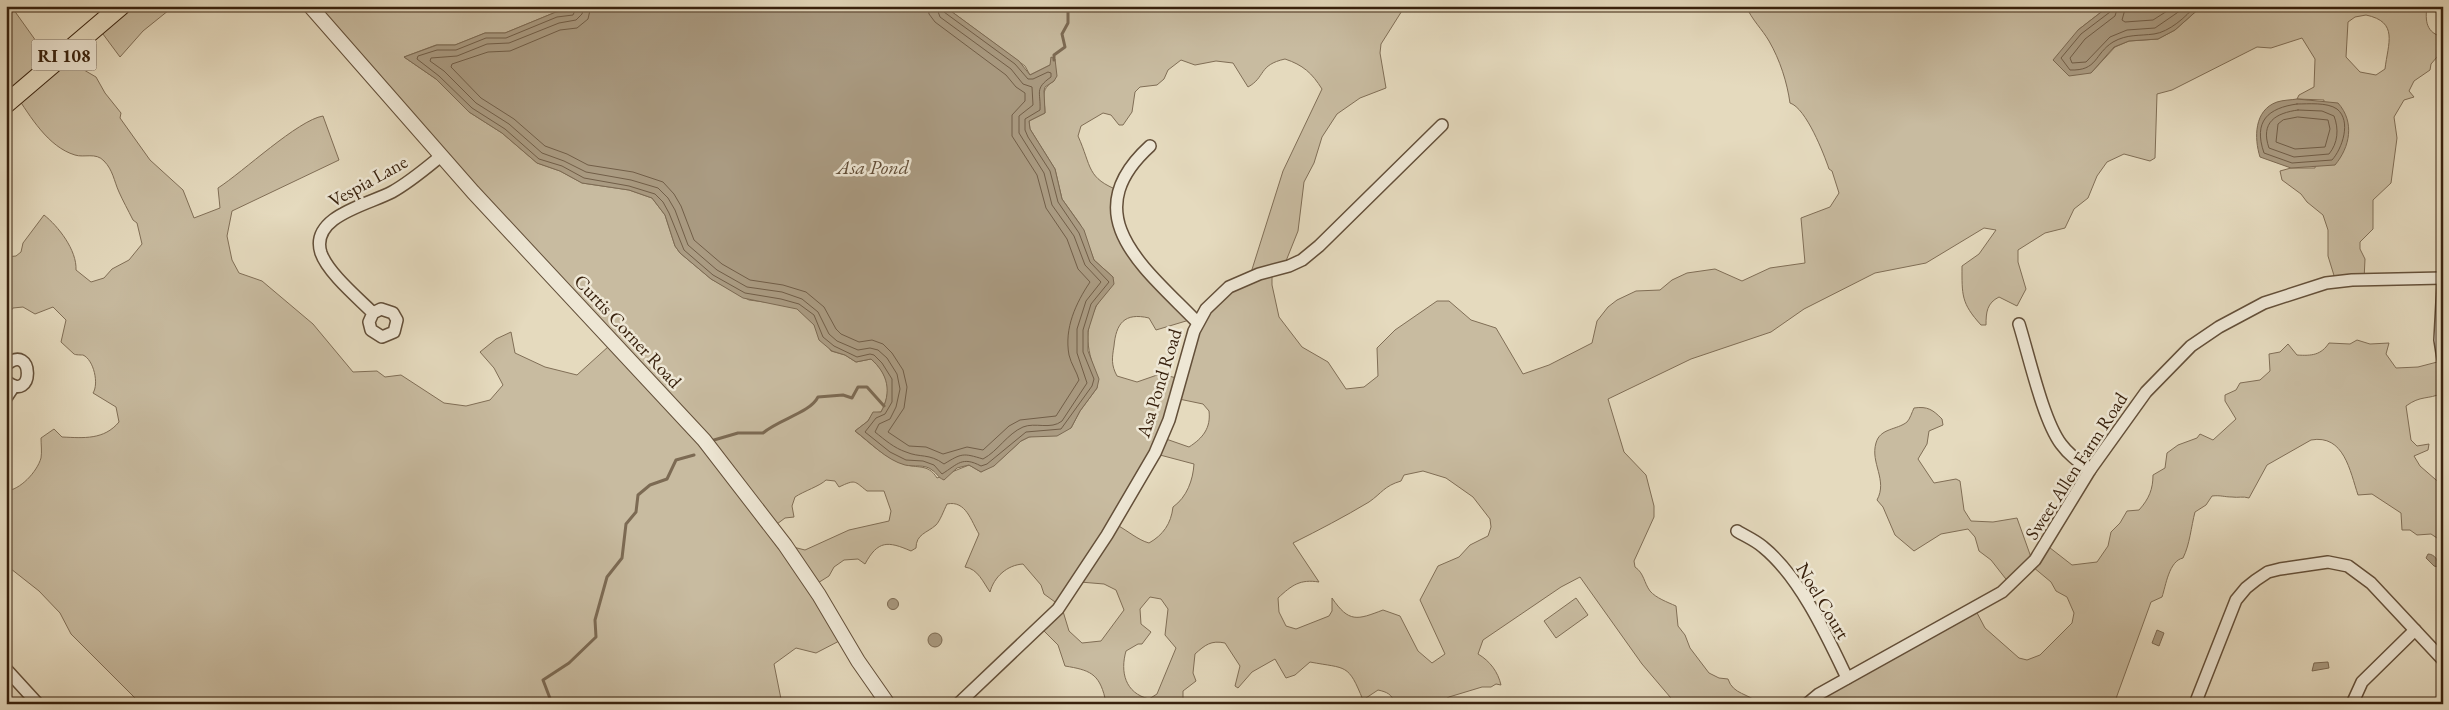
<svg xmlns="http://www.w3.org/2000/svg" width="2449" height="710" font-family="'EB Garamond',serif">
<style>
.green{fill:#c8bba0;stroke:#806e56;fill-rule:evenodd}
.water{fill:#aa9b82;stroke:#7c6a53}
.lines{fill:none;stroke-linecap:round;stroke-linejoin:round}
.shore{stroke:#715e48;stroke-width:1}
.stream{stroke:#7c6a53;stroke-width:3}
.minor-casing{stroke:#634f39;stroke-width:14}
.tertiary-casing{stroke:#634f39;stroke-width:16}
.primary-casing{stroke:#38210d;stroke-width:20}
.minor{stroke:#eee7d5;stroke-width:11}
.tertiary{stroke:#eee7d5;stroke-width:14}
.primary{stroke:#e5dabe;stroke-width:18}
.labels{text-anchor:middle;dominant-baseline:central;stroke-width:5;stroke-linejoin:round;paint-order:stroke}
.shield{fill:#eee7d5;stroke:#6f5c49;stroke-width:1}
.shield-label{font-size:18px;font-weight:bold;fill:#38210d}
.street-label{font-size:19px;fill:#38210d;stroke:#eee7d5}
.water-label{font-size:20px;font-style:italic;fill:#604c36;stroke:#eee7d5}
</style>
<rect width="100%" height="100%" fill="#e5dabe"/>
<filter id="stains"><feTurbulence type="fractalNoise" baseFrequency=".004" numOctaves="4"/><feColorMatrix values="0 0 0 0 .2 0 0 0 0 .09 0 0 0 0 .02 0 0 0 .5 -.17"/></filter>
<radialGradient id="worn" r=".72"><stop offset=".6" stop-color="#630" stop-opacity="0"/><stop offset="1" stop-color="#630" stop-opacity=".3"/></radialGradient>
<!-- green -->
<g class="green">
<path d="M6,6H11L51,62L69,49L84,70L96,77L105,93L121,113L120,118L150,160L183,190L194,218L220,208L218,188C243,172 298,120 323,116L339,160L232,211L227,236L232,260L239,273L262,281L313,324L353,372L377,371L385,377L401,375L444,403L466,406L490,400L503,385L494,368L480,352L496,339L511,332L515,353L545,367L577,375L609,346L312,6H574L571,10L556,12L505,33H485L455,45H436L404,57L436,79L469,112L502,133L537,163L560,171L582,183L629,190L652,198L665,215L675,246L680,253L711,279L749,300L780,304L797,308L810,318L831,351L845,355L856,362L871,359C888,374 893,391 881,412L873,413L868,421L855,431C870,443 885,458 904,464C917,469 928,463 937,478L969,465L981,472L999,461L1021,441L1029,437L1071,428L1080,411L1097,388C1094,358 1080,343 1094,311C1100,296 1108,295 1113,277L1094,260L1080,224L1062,199L1055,169L1030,129L1029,121L1045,113C1045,98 1039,90 1054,81L1050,65L1030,75L1025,66L944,6H1405L1381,44L1380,53L1386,88L1360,98L1337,114L1322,137L1314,163L1304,182L1298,231L1284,266L1272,271V285L1279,317L1302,347L1328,362L1346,389L1364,387L1378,376L1377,348L1395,330L1437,301H1449L1471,320L1496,328L1523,374L1549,365L1592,343L1597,321L1608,307L1617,300L1636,291L1660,290L1672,280L1687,273L1715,269L1742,281L1770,268L1805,263L1801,218L1830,207L1839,193L1832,171L1829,169C1824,154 1806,108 1790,103C1787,82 1780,60 1769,41C1762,29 1752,20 1746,6H2109L2078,30L2091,73L2115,47L2129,41L2158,39L2175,30L2202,6H2427C2425,21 2426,33 2443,37V50L2431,64L2430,70L2414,81L2409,91L2414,97L2404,100L2394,117L2397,138L2391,183L2373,200V229L2360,242V249L2365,259L2364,280L2336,282L2328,256V230L2323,215L2307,202L2301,194L2282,180L2280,171L2291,168H2315L2324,100L2297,99L2299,95L2314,87L2315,59L2302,38L2271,48L2257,47L2172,90L2157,94L2155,158L2150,161L2124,154L2107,162L2097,176L2088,198L2074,209L2065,228L2045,233L2018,250V262L2026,289L2017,306L1999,297C1987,303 1986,312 1986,325H1981C1961,303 1962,295 1962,266L1979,254L1996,230L1984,228L1926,263L1875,273L1804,309L1771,332L1691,359L1608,399L1624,452L1646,475L1654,506V517L1634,561L1635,567C1644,573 1644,583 1650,591C1656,598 1667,602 1676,606L1678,626L1685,635L1690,648L1709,673L1719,678L1728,679C1733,695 1749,693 1759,704H1676L1642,664L1580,577L1561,587L1483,640L1478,654C1490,661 1498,672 1501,685L1496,684L1491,687H1482L1449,697L1437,704H1395C1392,694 1387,692 1378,690L1363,700C1348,663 1347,669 1310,662L1295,675L1286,678L1275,659L1252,672L1238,688L1235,686L1240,666L1225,643C1211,640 1205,645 1195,654L1193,673L1196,681L1183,691V704H1102L1105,698C1099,673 1089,670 1065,666L1058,645L1043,630L1062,607L1044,594L1041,585L1023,564C1007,565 994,577 990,592C983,582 978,569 965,567L979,534C971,521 966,500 947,504C944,510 940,521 936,525C927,533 916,534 916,548L911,551C888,541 878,540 865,564L858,559L844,560L834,567L829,576L813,586L843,639L816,653L796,648L774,664L782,704H141L71,634L60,613L39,591L6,565V491C20,490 37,472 41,458C42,452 41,444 41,438L54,429L62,437C84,438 104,440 119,422L116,407L93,393C99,384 94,360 83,355C82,355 75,355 74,354L61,342L66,320L53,307L35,314L23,307L13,308L6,318V257L16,256L21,252L23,243L44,215C58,226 77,250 76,270L91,282L104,278L112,269L129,260L142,244L137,223L133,220C128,210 123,201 119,192C114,181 113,170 104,161C96,152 84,158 75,155C48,147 30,116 16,95L6,102ZM2366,15C2399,22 2388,43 2385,69L2376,75L2360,72L2346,57L2348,22L2355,17ZM1285,59C1303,65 1312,73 1322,89L1283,171L1249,279L1215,300L1195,335L1181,379L1160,374L1137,382L1117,376C1111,365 1112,358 1114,346C1116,324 1124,312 1149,318L1156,330L1196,318L1129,243L1119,206L1120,191C1086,178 1092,167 1078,136L1081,126L1103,113L1111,115L1119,125H1123L1132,112L1135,92L1140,87L1157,85L1164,79L1168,70L1181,60L1195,65L1216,61L1233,63L1248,87C1266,77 1258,65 1285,59ZM1179,399L1203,404L1209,411C1211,428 1203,438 1189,447L1166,439ZM1160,455L1194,464C1193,480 1187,497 1173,507C1171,524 1163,535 1149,543C1138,540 1128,531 1117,525ZM1423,471L1446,478L1473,497L1490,519L1491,527L1488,536L1470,545L1459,557L1438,566L1420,600L1445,654L1432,663L1418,651L1400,616L1383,610C1357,620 1349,623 1332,598V611L1329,616L1296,629L1286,626L1279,612L1278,598C1292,585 1300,579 1319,582L1293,543C1319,530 1344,517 1369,502C1382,493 1384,486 1401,481L1404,475ZM826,480L835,481L839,487C856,479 854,481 867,491H884L891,511L889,521L849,530L805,550L785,545L773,527L785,518L794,517L792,506L795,497C804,491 820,486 826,480ZM1080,582L1104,584L1116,590L1124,610L1101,641L1082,643L1069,631L1062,608ZM1150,597L1161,599L1168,609L1165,635L1176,648L1157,694L1149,699C1125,693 1120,672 1126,651L1138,644H1142L1151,632L1141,624L1140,609Z"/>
<polygon points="120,6 174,6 143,31 120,57 97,26"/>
<path d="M2357,340L2370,344L2389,343L2386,354L2396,368L2418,367L2441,361L2443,393C2427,400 2421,395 2406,406L2411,440L2417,446L2429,444L2428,450L2414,456L2420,466L2443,486V542L2431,534L2417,535L2410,530H2402L2401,513L2372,494L2358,495C2350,471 2344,434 2311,440L2267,465L2249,498C2243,496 2238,498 2232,497C2224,497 2221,495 2212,496L2206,505L2195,512C2191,527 2190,544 2183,558C2169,561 2166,585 2162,597L2151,602L2114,704H1805L1975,609L1985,628L2019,658L2027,660L2040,655L2072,623L2074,613L2067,597L2056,591L2051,582L2033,567L2009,583L1991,560L1979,551L1975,537L1968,529L1941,534L1914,551L1895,535L1883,507L1877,500C1888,480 1870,463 1876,443C1880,428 1897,430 1907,422C1910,419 1912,412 1914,408C1928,406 1933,410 1942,419L1943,425L1929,431L1927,444L1918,459L1934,483L1956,479L1960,481L1964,510L1971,521L1993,522L2017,518L2032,560L2045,544L2072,565L2097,562L2108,546L2111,532L2120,523L2127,511L2139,510C2149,499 2153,489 2153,475L2165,468L2167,453L2178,445L2197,438L2200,434L2213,440L2236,419L2225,401V395L2236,390L2240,383L2260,380L2270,371L2269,354L2280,352L2288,344L2297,355C2312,356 2321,355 2329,343L2350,344Z"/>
<polygon points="1576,598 1588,615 1556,638 1544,621"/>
</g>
<!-- water -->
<g class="water">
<path d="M574,6H944L1019,61L1030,75L1050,65L1051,57L1055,59L1057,76L1054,81L1045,87L1044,91L1045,113L1029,121L1030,129L1055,169L1062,199L1084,230L1094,260L1113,277L1114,284L1096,306L1088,331V351L1099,379L1097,388L1080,411L1071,428L1057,436L1029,437L1021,441L994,466L981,472L969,465L957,468L944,480C937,477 938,474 932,470C925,464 914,467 905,465C886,460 870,442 855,431L868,421L873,412H881C892,392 888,374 871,359L856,362L845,355L832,351L819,340L814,325L797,309L743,298L711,279L680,253L675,246L665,215L652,198L629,190L582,183L560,171L537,163L502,133L469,112L436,79L404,57L437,45H455L485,33H505L556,12L571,10Z"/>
<polygon points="2109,6 2202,6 2175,30 2158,39 2129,41 2114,47 2091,73 2069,76 2053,60 2078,30"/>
<path d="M2297,99L2338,103C2355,122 2350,147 2335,165L2291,168L2260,157C2254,138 2254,110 2277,102C2283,100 2291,100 2297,99Z"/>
<path d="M2428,554C2434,554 2439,560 2438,567L2434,566L2426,558Z"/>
<circle cx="893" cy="604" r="5.5"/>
<polygon points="2157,630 2164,633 2159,646 2152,643"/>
<circle cx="935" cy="640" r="7"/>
<polygon points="2328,662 2329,668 2312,671 2314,663"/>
</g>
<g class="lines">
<!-- shore -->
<g class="shore">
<path d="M577,6L573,15L557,17L506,38H486L456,50H437L418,56L417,59L439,76L472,108L505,129L539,159L562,166L584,178L629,186L655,194L663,202L669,213L684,250L713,275L745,293L781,299L799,304L814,315L823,337L834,346L857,357L870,354L874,355L882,363L892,379V402L885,414L876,418L865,432L890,452L906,460L923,461L934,465L942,474C958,464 962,456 981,466L987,464L1026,432L1061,429L1092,386L1094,379L1083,352V330L1091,304L1109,282L1090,262L1079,233L1058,202L1050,171L1028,137L1025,130V119L1040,110C1041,92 1034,89 1051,77V73L1048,72L1033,79H1028L1015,64L944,12L942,6"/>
<path d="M584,6L582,14L576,20L559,23L509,43L487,44L457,56L431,58L430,61L444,71L476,103L509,124L542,153L564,161L586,172L631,180L658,188L668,198L675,210L688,245L717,270L747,287L782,292L802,299L818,312L829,334L837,341L858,350L870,348L878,350L887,358L897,374L900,389L896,407L890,419L879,424L875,432C885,440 894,448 906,452C920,458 929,453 944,464C962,453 963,453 983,459C998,451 1007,434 1023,427C1035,422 1051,430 1062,421L1087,383L1077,353V329L1086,301L1101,282L1085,265L1074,236L1052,205L1044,173L1019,133V116L1033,105L1032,87L1023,84L1011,69L940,17L936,6"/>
<path d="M591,6L588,19L577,28L560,30L510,51L488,52L452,64L451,67L481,98L514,119L545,146L567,154L588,165L633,172L663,182L674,194L681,206L694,240L722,264L750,280L783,285L806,292L824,307L836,329L841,334L859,342L872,340L883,344L892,353L903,370L907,387L904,408L888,432L909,446L926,447L943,454L967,447L983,450L1009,426L1020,420L1056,416L1079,380C1077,372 1071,364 1069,355C1064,328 1076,303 1090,282L1078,269L1067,239L1046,208L1037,175L1012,136V115L1025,101V93L1016,87L1006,75L935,22L929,14L928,6"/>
<path d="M2112,6L2110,12L2081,34L2061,58L2070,70C2098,71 2094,54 2113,42C2127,34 2139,36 2154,34C2169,32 2186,17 2195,6"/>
<polyline points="2118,6 2115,16 2085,39 2070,58 2072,63 2086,62 2110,37 2127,30 2155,28 2187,6"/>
<polyline points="2126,6 2122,20 2125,22 2153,20 2175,6"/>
<path d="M2297,104C2308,104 2327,102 2337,109C2352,121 2342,149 2332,160L2292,163L2264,153C2253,121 2268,108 2297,104Z"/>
<path d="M2298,110L2322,111L2334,116C2339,129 2338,143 2329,154L2294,157L2269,148C2260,122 2276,113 2298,110Z"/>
<polygon points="2298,117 2328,120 2330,129 2325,147 2295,149 2276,142 2278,124 2283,120"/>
</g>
<!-- stream -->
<g class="stream">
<polyline points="1054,60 1054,55 1065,47 1062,34 1068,23 1068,6"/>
<path d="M714,440L738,433H763C779,419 810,413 818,397L843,395L852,398L858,387H867L884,406"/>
<polyline points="550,704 551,701 543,680 569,663 596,637 595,620 607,577 622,558 626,524 636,512 638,495 650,485 667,479 676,460 694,455"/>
</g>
<!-- minor casing -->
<g class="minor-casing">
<g id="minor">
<path d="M1150,146C1073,216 1146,269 1197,322"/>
<polyline points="2443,284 2440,340 2443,359"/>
<path d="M373,313L381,309L393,313L397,320L394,332L382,337L371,330L369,322L373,313C358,298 328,273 321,253C309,216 370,204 392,192C410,182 425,169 441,156"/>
<path d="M2019,324C2029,356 2043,420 2061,444C2069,455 2079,462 2090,470"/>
<path d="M6,365C34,341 35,405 6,381"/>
<polyline points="6,398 14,386"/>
<path d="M1737,531C1745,536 1755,540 1763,547C1800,577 1827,636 1847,678"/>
<polyline points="6,669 38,704"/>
<polyline points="958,704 1058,609 1107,535 1155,453 1169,420 1194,331 1206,309 1229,287 1259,274 1289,266 1302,260 1319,246 1442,125"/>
<polyline points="1807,704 1819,694 2002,592 2035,560 2090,470 2146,392 2191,346 2219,327 2264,303 2326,283 2352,280 2443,278"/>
<polyline points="2195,704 2236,600 2246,588 2256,580 2268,572 2280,569 2328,562 2348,566 2371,583 2443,660"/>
<polyline points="2352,704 2362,682 2415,630"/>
</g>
</g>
<!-- tertiary casing -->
<g class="tertiary-casing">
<polyline id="tertiary" points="310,6 473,192 704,440 785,545 819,595 858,661 888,704"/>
</g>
<!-- primary casing -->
<g class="primary-casing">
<polyline id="primary" points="6,104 121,6"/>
</g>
<!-- minor -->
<use href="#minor" class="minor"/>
<!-- tertiary -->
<use href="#tertiary" class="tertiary"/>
<!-- primary -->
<use href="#primary" class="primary"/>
</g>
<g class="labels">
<!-- shield labels -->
<rect class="shield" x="31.5" y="39.5" width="65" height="31" rx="4"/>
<g class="shield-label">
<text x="64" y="55">RI 108</text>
</g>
<!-- street labels -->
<g class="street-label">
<text transform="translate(368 181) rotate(-29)">Vespia Lane</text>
<text transform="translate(628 331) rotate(47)">Curtis Corner Road</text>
<text transform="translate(1159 383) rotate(-73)">Asa Pond Road</text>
<text transform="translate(2076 466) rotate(-57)">Sweet Allen Farm Road</text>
<text transform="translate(1823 601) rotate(59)">Noel Court</text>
</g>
<!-- water labels -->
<g class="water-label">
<text x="873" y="167">Asa Pond</text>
</g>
</g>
<!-- margin -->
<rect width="2449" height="710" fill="none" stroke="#e5dabe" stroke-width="25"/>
<rect x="8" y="8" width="2434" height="695" fill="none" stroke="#38210d" stroke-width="2.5"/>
<rect x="12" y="12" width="2424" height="685" fill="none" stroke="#38210d"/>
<rect width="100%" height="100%" filter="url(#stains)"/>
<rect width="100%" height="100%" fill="url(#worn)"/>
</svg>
